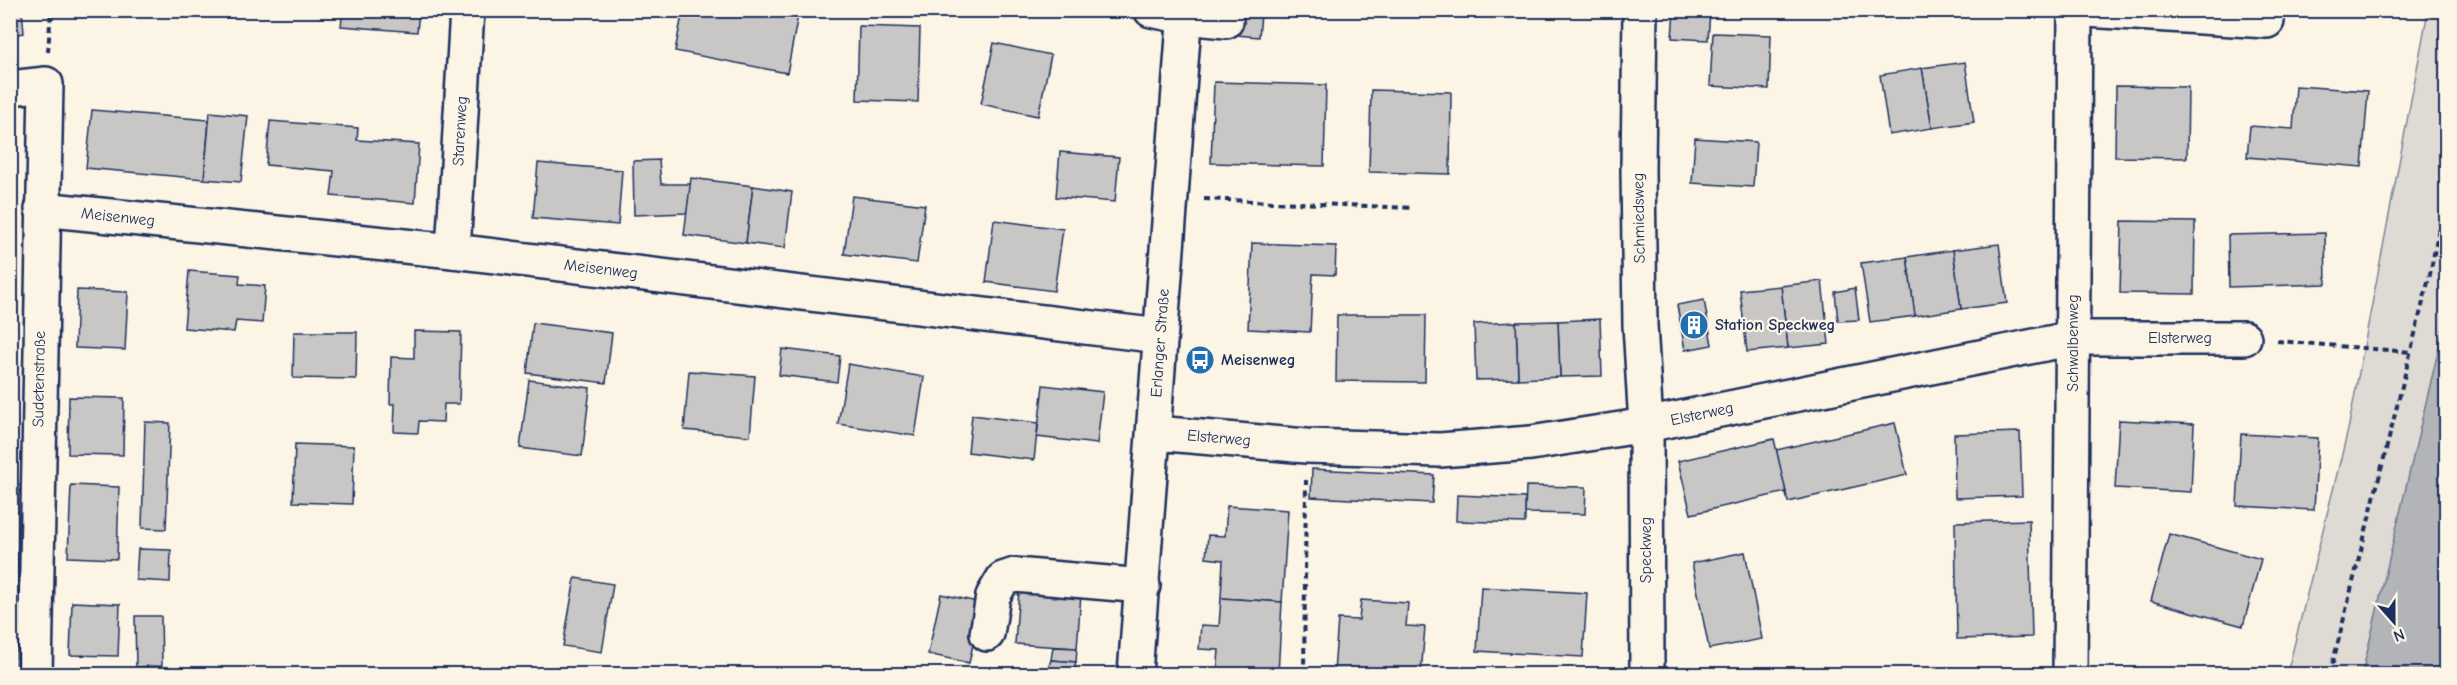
<svg xmlns="http://www.w3.org/2000/svg" width="2457" height="685" font-family="'Comic Neue',sans-serif">
<style>
.green{fill:#dfdbd4;stroke:#7d8599;stroke-width:1.5}
.water{fill:#b2b4b8;stroke:#767f94;stroke-width:1.5}
.building{fill:#c8c7c6;stroke:#1b2f5e;stroke-width:1.5}
.lines{fill:none;stroke-linecap:round;stroke-linejoin:round}
.minor-casing{stroke:#1b2f5e;stroke-width:38}
.path{stroke:#1b2f5e;stroke-width:4;stroke-dasharray:6 4.5;stroke-linecap:butt}
.minor{stroke:#fcf5e5;stroke-width:33}
.labels{text-anchor:middle;dominant-baseline:central;stroke-width:4.5;stroke-linejoin:round;paint-order:stroke}
.street-label{font-size:16px;fill:#1b2f5e;stroke:#fcf5e5}
.poi-label{font-size:16px;font-weight:bold;fill:#1b2f5e;stroke:#fcf5e5;text-anchor:start}
</style>
<rect width="100%" height="100%" fill="#fcf5e5"/>
<filter id="ink" filterUnits="userSpaceOnUse"><feTurbulence type="fractalNoise" baseFrequency=".0167" numOctaves="2"/><feDisplacementMap in="SourceGraphic" scale="12" xChannelSelector="R" yChannelSelector="G"/><feConvolveMatrix kernelMatrix="1 2 1 2 8 2 1 2 1" color-interpolation-filters="sRGB"/></filter>
<g filter="url(#ink)">
<!-- green -->
<g class="green">
<polygon points="2428,11 2446,11 2446,318 2362,674 2287,674 2348,430"/>
<polygon points="19,483 15,674 11,674 10,484"/>
</g>
<!-- water -->
<polygon class="water" points="2446,318 2446,674 2362,674"/>
<!-- building -->
<g class="building">
<polygon points="10,10 22,10 24,33 10,35"/>
<polygon points="343,10 419,10 417,32 341,26"/>
<polygon points="683,10 799,10 787,73 675,51"/>
<polygon points="1227,10 1283,10 1283,16 1261,14 1259,37 1225,34"/>
<polygon points="1674,10 1710,10 1708,40 1672,38"/>
<polygon points="859,26 920,28 918,102 857,100"/>
<polygon points="1713,33 1771,35 1769,89 1710,86"/>
<polygon points="994,43 1051,55 1038,116 981,104"/>
<polygon points="1965,62 1974,122 1932,128 1922,68"/>
<polygon points="1922,68 1932,128 1889,135 1880,75"/>
<polygon points="1214,82 1326,85 1324,166 1211,163"/>
<polygon points="2116,86 2188,87 2187,158 2115,157"/>
<polygon points="2296,86 2368,91 2362,167 2247,157 2250,126 2293,129"/>
<polygon points="1371,90 1451,92 1450,174 1369,172"/>
<polygon points="92,110 209,120 204,179 86,168"/>
<polygon points="210,112 248,116 241,182 204,179"/>
<polygon points="270,121 358,128 357,140 419,144 415,203 331,196 334,171 266,165"/>
<polygon points="1695,138 1756,142 1753,187 1692,183"/>
<polygon points="1060,152 1119,157 1115,202 1056,197"/>
<polygon points="659,160 661,184 691,184 687,213 634,215 633,161"/>
<polygon points="538,163 622,170 618,225 533,218"/>
<polygon points="691,178 753,186 746,243 684,235"/>
<polygon points="753,186 792,192 785,248 746,243"/>
<polygon points="852,196 925,205 917,263 844,254"/>
<polygon points="994,220 1063,229 1054,291 986,282"/>
<polygon points="2122,221 2195,222 2194,294 2120,293"/>
<polygon points="2325,233 2326,284 2229,287 2228,235"/>
<polygon points="1252,243 1336,246 1335,275 1313,274 1310,332 1248,329"/>
<polygon points="1999,244 2007,303 1961,309 1953,250"/>
<polygon points="1953,250 1961,309 1915,316 1907,257"/>
<polygon points="1907,257 1915,316 1870,322 1861,263"/>
<polygon points="189,271 240,275 239,284 265,286 262,323 236,321 234,332 184,328"/>
<polygon points="1822,281 1829,344 1788,348 1781,286"/>
<polygon points="1781,286 1788,348 1747,352 1740,290"/>
<polygon points="1855,288 1859,320 1838,321 1835,292"/>
<polygon points="77,290 128,292 125,350 75,348"/>
<polygon points="1704,300 1712,345 1685,350 1677,305"/>
<polygon points="1337,315 1426,315 1425,382 1336,381"/>
<polygon points="1600,319 1602,376 1560,377 1558,321"/>
<polygon points="1558,321 1560,377 1518,379 1516,322"/>
<polygon points="1516,322 1518,379 1476,380 1474,324"/>
<polygon points="533,323 612,333 606,383 527,373"/>
<polygon points="414,331 461,332 459,404 444,404 443,422 419,421 418,433 394,432 395,404 390,404 391,357 414,358"/>
<polygon points="294,332 357,332 356,379 293,378"/>
<polygon points="782,349 840,356 837,382 779,375"/>
<polygon points="848,364 924,377 915,436 838,424"/>
<polygon points="689,371 755,376 750,436 684,430"/>
<polygon points="529,380 590,388 582,456 520,448"/>
<polygon points="1043,385 1103,392 1097,444 1037,437"/>
<polygon points="69,397 124,398 123,455 68,454"/>
<polygon points="972,415 1038,423 1034,460 968,452"/>
<polygon points="2119,420 2194,424 2191,492 2115,488"/>
<polygon points="145,422 170,423 166,529 142,528"/>
<polygon points="1895,423 1907,475 1788,502 1776,450"/>
<polygon points="2020,432 2022,496 1955,498 1954,434"/>
<polygon points="2241,434 2318,438 2314,510 2237,506"/>
<polygon points="1774,439 1786,492 1691,514 1678,461"/>
<polygon points="295,444 354,446 352,504 293,502"/>
<polygon points="1312,469 1434,475 1432,503 1311,497"/>
<polygon points="71,485 119,487 117,559 68,557"/>
<polygon points="1526,486 1586,487 1585,514 1525,513"/>
<polygon points="1457,495 1525,498 1525,523 1456,521"/>
<polygon points="1227,506 1288,510 1282,602 1221,598 1223,560 1206,558 1208,535 1225,536"/>
<polygon points="2029,520 2032,637 1957,639 1955,522"/>
<polygon points="2169,534 2261,559 2243,626 2151,601"/>
<polygon points="138,549 171,550 170,582 136,580"/>
<polygon points="1745,552 1762,639 1709,649 1692,563"/>
<polygon points="575,578 613,584 602,652 563,646"/>
<polygon points="1481,587 1587,593 1583,657 1477,651"/>
<polygon points="1019,590 1081,594 1077,648 1015,644"/>
<polygon points="941,594 982,603 969,663 928,654"/>
<polygon points="1221,598 1282,602 1278,674 1217,674 1219,650 1199,649 1201,625 1219,626"/>
<polygon points="1361,600 1408,603 1406,626 1425,627 1421,674 1334,673 1338,619 1359,620"/>
<polygon points="72,602 120,604 118,656 70,655"/>
<polygon points="135,616 161,616 162,666 136,667"/>
<polygon points="1053,647 1077,648 1076,662 1051,660"/>
<polygon points="1051,660 1076,662 1073,674 1046,674"/>
</g>
<g class="lines">
<!-- minor casing -->
<g class="minor-casing">
<g id="minor">
<polyline points="1151,10 1185,17 1226,21"/>
<polyline points="1640,10 1638,170 1640,325 1646,425 1647,674"/>
<polyline points="2086,10 2267,21"/>
<polyline points="10,88 46,84 35,674"/>
<polyline points="42,209 453,251 1160,336"/>
<polyline points="453,251 467,10"/>
<polyline points="1155,433 1306,446 1440,450 1531,443 1646,425 2074,338 2244,338"/>
<polyline points="987,634 993,596 1003,579 1015,575 1143,586"/>
<polyline points="1135,674 1185,10"/>
<polyline points="2070,674 2075,10"/>
</g>
</g>
<!-- path -->
<g class="path">
<polyline points="48,52 51,10"/>
<polyline points="1204,199 1413,208"/>
<polyline points="2277,341 2411,352"/>
<polyline points="1304,674 1306,480"/>
<polyline points="2330,674 2430,274 2446,193"/>
</g>
<!-- minor -->
<use href="#minor" class="minor"/>
</g>
</g>
<!-- icons -->
<defs>
<g id="building-disc" transform="scale(1.5)"><circle r="9.5" fill="#1f6fb2" stroke="#fcf5e5"/><path d="M-4-6H4V6H1V3H-1V6H-4ZM-2.5-4.3h1.7v1.8h-1.7ZM.8-4.3h1.7v1.8H.8ZM-2.5-1h1.7V.8h-1.7ZM.8-1h1.7V.8H.8Z" fill="#fff"/></g>
<g id="bus-disc" transform="scale(1.5)"><circle r="9.5" fill="#1f6fb2" stroke="#fcf5e5"/><path d="M-5-6H5V4H4V6H2V4H-2V6H-4V4H-5ZM-3.5-4V0h7V-4ZM-3.5 1.2v1.5H-2V1.2ZM2 1.2v1.5H3.5V1.2Z" fill="#fff"/></g>
</defs>
<g fill-rule="evenodd">
<use href="#building-disc" x="1694" y="325"/>
<use href="#bus-disc" x="1200" y="360"/>
</g>
<g class="labels">
<!-- street labels -->
<g class="street-label">
<text transform="translate(460 131) rotate(-87)">Starenweg</text>
<text transform="translate(118 217) rotate(6)">Meisenweg</text>
<text transform="translate(1639 218) rotate(-91)">Schmiedsweg</text>
<text transform="translate(601 269) rotate(7)">Meisenweg</text>
<text x="2180" y="338">Elsterweg</text>
<text transform="translate(1160 343) rotate(-86)">Erlanger Straße</text>
<text transform="translate(2073 343) rotate(-90)">Schwalbenweg</text>
<text transform="translate(39 379) rotate(-89)">Sudetenstraße</text>
<text transform="translate(1702 414) rotate(-12)">Elsterweg</text>
<text transform="translate(1219 438) rotate(5)">Elsterweg</text>
<text transform="translate(1646 550) rotate(-90)">Speckweg</text>
</g>
<!-- poi labels -->
<g class="poi-label">
<text x="1715" y="325">Station Speckweg</text>
<text x="1221" y="360">Meisenweg</text>
</g>
</g>
<!-- margin -->
<rect width="2457" height="685" fill="none" stroke="#fcf5e5" stroke-width="36"/>
<rect x="18" y="18" width="2421" height="649" fill="none" stroke="#1b2f5e" stroke-width="2" filter="url(#ink)"/>
<!-- north arrow -->
<g transform="translate(2394 622) rotate(159)" stroke="#fcf5e5" stroke-width="4.5" paint-order="stroke">
<path d="M0-4.5L10 22L0 15L-10 22Z" fill="#1b2f5e"/>
<text y="-9" font-size="16" font-weight="bold" text-anchor="middle" fill="#1b2f5e">N</text>
</g>
</svg>
